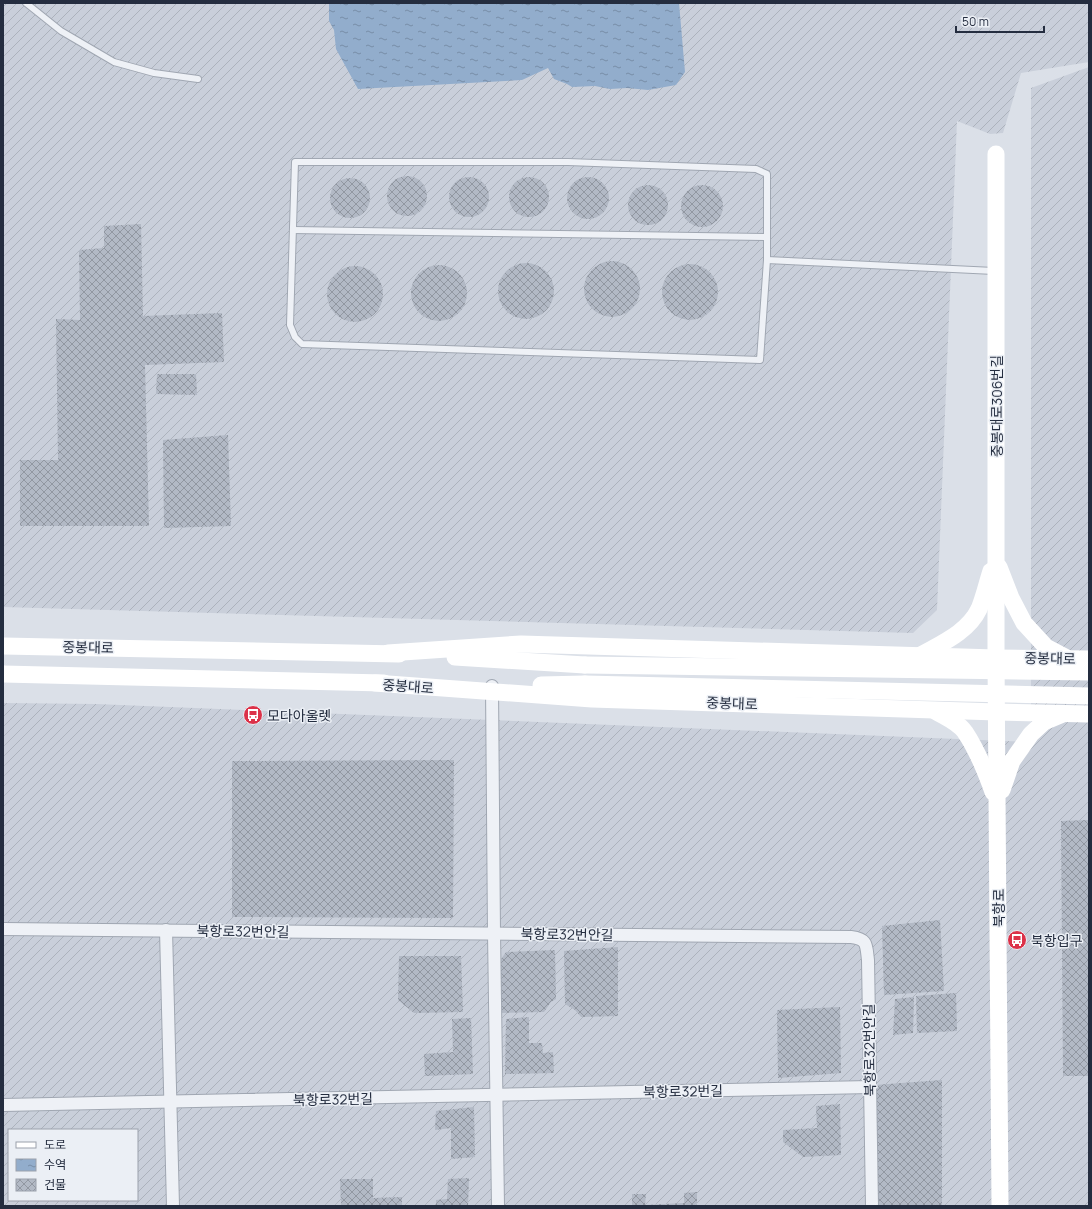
<svg xmlns="http://www.w3.org/2000/svg" width="1092" height="1209" font-family="Manrope,'Noto Sans KR',sans-serif">
<style>
.industrial{fill:url(#industrial-furrows);fill-rule:evenodd}
.water{fill:url(#water-ripples)}
.building{fill:url(#building-cross-hatch)}
.lines{fill:none;stroke-linecap:round;stroke-linejoin:round}
.lane-casing{stroke:#a0a7b2;stroke-width:8}
.street-casing{stroke:#a0a7b2;stroke-width:14}
.lane{stroke:#eef1f6;stroke-width:6}
.street{stroke:#eef1f6;stroke-width:12}
.secondary{stroke:#fff;stroke-width:17}
.secondary-bridge{stroke:#fff;stroke-width:17}
.labels{text-anchor:middle;dominant-baseline:central;stroke-width:3;stroke-linejoin:round;paint-order:stroke}
.street-label{font-size:14px;fill:#242d3f;stroke:#ebeff5}
.poi-label{font-size:14px;fill:#242d3f;stroke:#ebeff5;text-anchor:start}
</style>
<defs>
<pattern id="industrial-furrows" width="10" height="10" patternUnits="userSpaceOnUse"><rect width="10" height="10" fill="#c9cfda"/><path d="M-1 1l2-2M0 10L10 0M9 11l2-2" fill="none" stroke="#acb2bc"/></pattern>
<pattern id="water-ripples" width="26" height="14" patternUnits="userSpaceOnUse"><rect width="26" height="14" fill="#92adcc"/><path d="M2 4q2-2 4 0t4 0M15 11q2-2 4 0t4 0" fill="none" stroke="#778da7"/></pattern>
<pattern id="building-cross-hatch" width="8" height="8" patternUnits="userSpaceOnUse"><rect width="8" height="8" fill="#b2b9c5"/><path d="M0 0l8 8M0 8l8-8" fill="none" stroke="#9197a1"/></pattern>
</defs>
<rect width="100%" height="100%" fill="#dbe0e8"/>
<!-- industrial -->
<g class="industrial">
<polygon points="3,3 1089,3 1089,62 1021,73 1003,133 990,134 957,121 937,610 913,633 3,607"/>
<path d="M1089,67V1206H3V703L96,704L1031,742V88ZM9,1130H137V1200H9Z"/>
</g>
<!-- water -->
<polygon class="water" points="329,3 679,3 685,72 676,85 648,90 627,88 610,89 595,86 572,87 567,84 554,79 548,68 522,80 358,89 336,49 334,30 329,21"/>
<!-- building -->
<g class="building">
<circle cx="407" cy="196" r="20"/>
<circle cx="469" cy="197" r="20"/>
<circle cx="529" cy="197" r="20"/>
<circle cx="588" cy="198" r="21"/>
<circle cx="350" cy="198" r="20"/>
<circle cx="648" cy="205" r="20"/>
<circle cx="702" cy="206" r="21"/>
<polygon points="141,224 143,316 222,313 224,362 145,365 149,526 20,526 20,460 58,460 56,319 80,320 79,250 104,248 104,226"/>
<circle cx="612" cy="289" r="28"/>
<circle cx="526" cy="291" r="28"/>
<circle cx="690" cy="292" r="28"/>
<circle cx="439" cy="293" r="28"/>
<circle cx="355" cy="294" r="28"/>
<polygon points="157,374 196,374 197,395 156,394"/>
<polygon points="228,435 231,526 164,528 163,440"/>
<polygon points="454,760 453,918 232,917 232,761"/>
<polygon points="1089,820 1089,1076 1063,1076 1061,821"/>
<polygon points="940,920 944,991 884,995 882,926"/>
<polygon points="618,947 618,1016 581,1017 575,1010 565,1004 564,951"/>
<polygon points="555,950 556,999 551,1002 544,1012 500,1013 499,962 506,952"/>
<polygon points="399,956 461,956 463,1012 414,1013 398,1000"/>
<polygon points="956,993 957,1031 917,1033 916,996"/>
<polygon points="914,997 913,1033 893,1035 895,999"/>
<polygon points="840,1007 841,1073 778,1078 777,1010"/>
<polygon points="529,1017 529,1043 542,1043 543,1053 553,1052 554,1073 505,1074 506,1019"/>
<polygon points="471,1018 473,1074 425,1076 424,1054 453,1052 452,1019"/>
<polygon points="942,1080 942,1206 878,1206 875,1085"/>
<polygon points="840,1104 841,1155 803,1157 783,1142 783,1130 817,1128 816,1106"/>
<polygon points="474,1107 475,1157 451,1159 451,1128 435,1130 436,1111"/>
<polygon points="469,1178 468,1206 436,1206 436,1200 447,1199 448,1179"/>
<polygon points="340,1179 373,1179 373,1198 402,1197 402,1206 341,1206"/>
<polygon points="697,1192 697,1206 632,1206 632,1194 646,1194 645,1205 684,1203 684,1193"/>
</g>
<g class="lines">
<!-- lane casing -->
<g class="lane-casing">
<g id="lane">
<polyline points="26,3 61,31 114,62 154,73 198,79"/>
<polygon points="295,162 568,162 756,169 767,174 767,260 760,360 302,344 295,337 290,325"/>
<polyline points="293,230 767,237"/>
<polyline points="767,260 994,271"/>
</g>
</g>
<!-- street casing -->
<g class="street-casing">
<g id="street">
<polyline points="492,686 494,933 498,1206"/>
<path d="M3,929L851,937C868,939 866,945 868,960L872,1206"/>
<polyline points="166,930 173,1206"/>
<polyline points="3,1105 870,1087"/>
</g>
</g>
<!-- lane -->
<use href="#lane" class="lane"/>
<!-- street -->
<use href="#street" class="street"/>
<!-- secondary -->
<g class="secondary">
<polyline points="996,154 996,658 1000,1206"/>
<polyline points="999,567 1011,598 1024,623 1046,647 1065,657"/>
<polyline points="3,646 399,654"/>
<polyline points="388,653 521,644 996,658 1089,659"/>
<path d="M921,655C942,643 968,632 979,609C984,597 987,583 991,571"/>
<polyline points="455,657 585,665"/>
<polyline points="3,674 384,683"/>
<polyline points="375,683 592,699 997,712 1089,714"/>
<polyline points="541,685 585,684"/>
<path d="M935,711C945,717 958,722 965,732C977,750 986,772 993,792"/>
<polyline points="1002,790 1012,761 1031,734 1044,722 1063,714"/>
</g>
<!-- secondary-bridge -->
<g class="secondary-bridge">
<polyline points="585,665 1089,672"/>
<polyline points="585,684 1089,696"/>
</g>
</g>
<!-- icons -->
<defs>
<g id="bus-disc" transform="scale(1)"><circle r="9.5" fill="#dc3148" stroke="#ebeff5"/><path d="M-5-6H5V4H4V6H2V4H-2V6H-4V4H-5ZM-3.5-4V0h7V-4ZM-3.5 1.2v1.5H-2V1.2ZM2 1.2v1.5H3.5V1.2Z" fill="#fff"/></g>
</defs>
<g fill-rule="evenodd">
<use href="#bus-disc" x="253" y="715"/>
<use href="#bus-disc" x="1017" y="940"/>
</g>
<g class="labels">
<!-- street labels -->
<g class="street-label">
<text transform="translate(996 406) rotate(-90)">중봉대로306번길</text>
<text transform="translate(88 647) rotate(1)">중봉대로</text>
<text transform="translate(1050 658) rotate(1)">중봉대로</text>
<text transform="translate(408 686) rotate(4)">중봉대로</text>
<text transform="translate(732 703) rotate(2)">중봉대로</text>
<text transform="translate(998 908) rotate(-90)">북항로</text>
<text transform="translate(243 931) rotate(1)">북항로32번안길</text>
<text transform="translate(567 934) rotate(1)">북항로32번안길</text>
<text transform="translate(869 1050) rotate(-91)">북항로32번안길</text>
<text transform="translate(683 1091) rotate(-1)">북항로32번길</text>
<text transform="translate(333 1099) rotate(-1)">북항로32번길</text>
</g>
<!-- poi labels -->
<g class="poi-label">
<text x="267" y="715">모다아울렛</text>
<text x="1031" y="940">북항입구</text>
</g>
</g>
<!-- border -->
<rect width="1092" height="1209" fill="none" stroke="#242d3f" stroke-width="8"/>
<!-- legend -->
<rect x="8" y="1129" width="130" height="72" fill="#ebeff5" stroke="#9ba1ac"/>
<rect x="16" y="1142" width="20" height="6" fill="#ffffff" stroke="#9ba1ac"/>
<text x="44" y="1149" font-size="12" fill="#242d3f">도로</text>
<rect x="16" y="1159" width="20" height="12" fill="url(#water-ripples)" stroke="#9ba1ac"/>
<text x="44" y="1169" font-size="12" fill="#242d3f">수역</text>
<rect x="16" y="1179" width="20" height="12" fill="url(#building-cross-hatch)" stroke="#9ba1ac"/>
<text x="44" y="1189" font-size="12" fill="#242d3f">건물</text>
<!-- scale -->
<path d="M956 26v6h88v-6" fill="none" stroke="#242d3f" stroke-width="2"/>
<text x="962" y="26" font-size="12" fill="#242d3f" stroke="#ebeff5" stroke-width="3" paint-order="stroke">50 m</text>
</svg>
